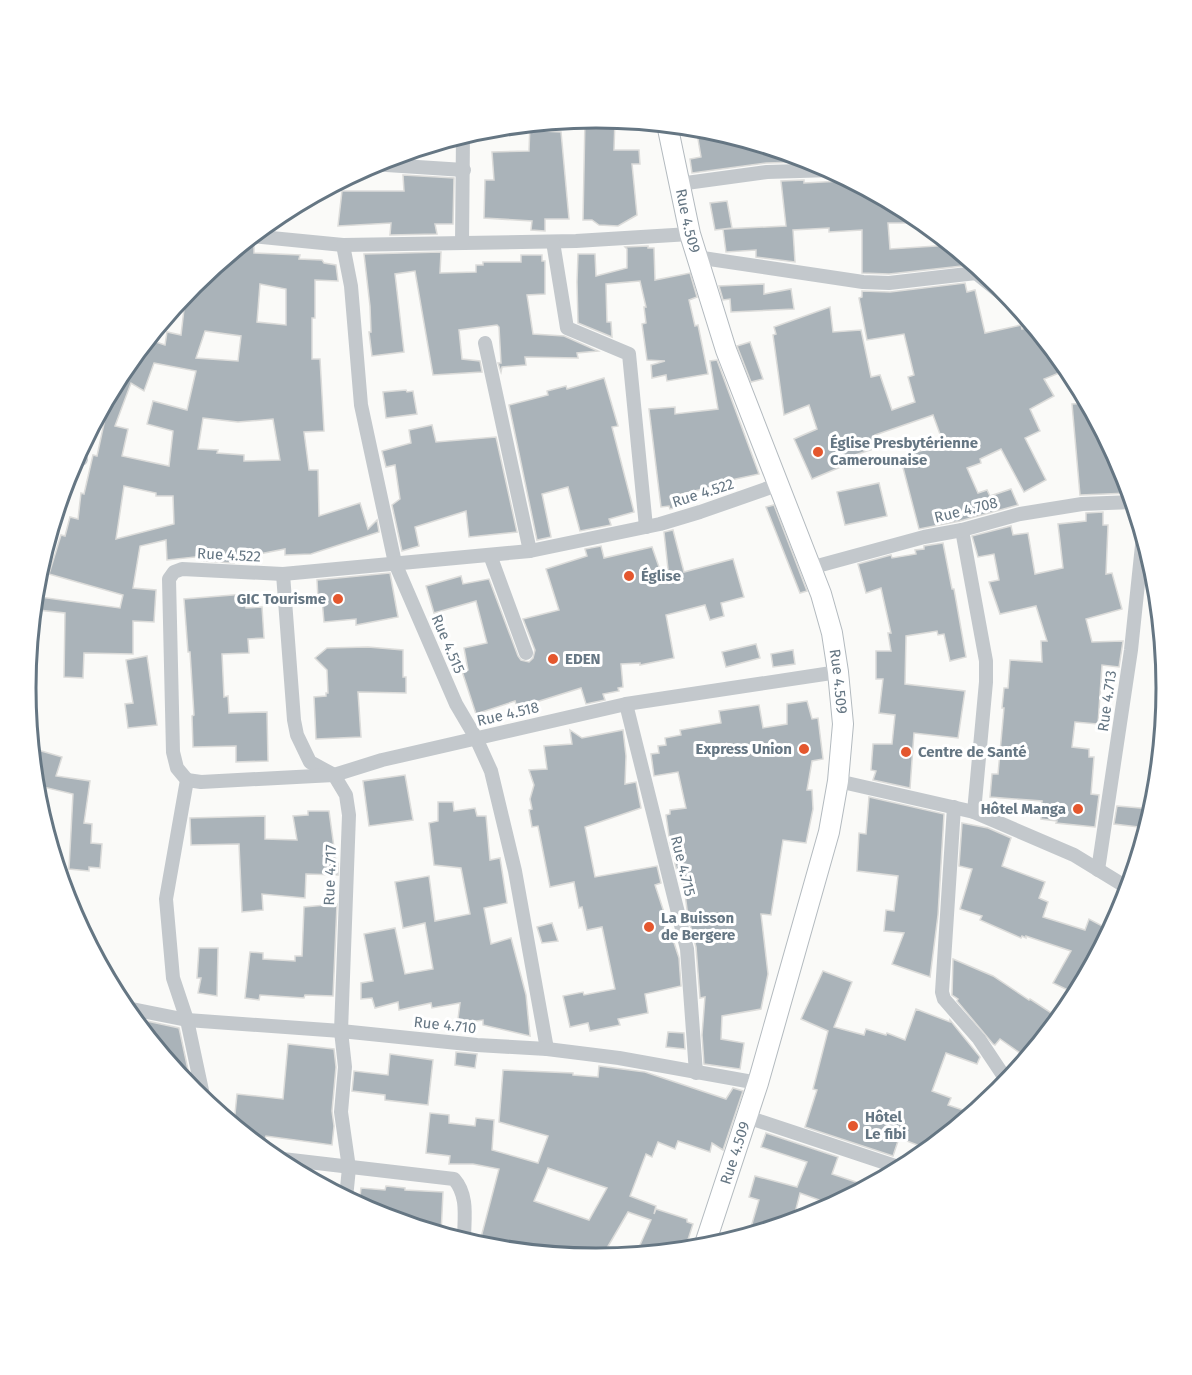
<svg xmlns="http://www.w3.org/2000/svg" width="1192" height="1375" font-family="'Fira Sans',sans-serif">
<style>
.building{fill:#aab3b9;stroke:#dcdcda;stroke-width:1.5;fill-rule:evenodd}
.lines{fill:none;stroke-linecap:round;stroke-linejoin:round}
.secondary-casing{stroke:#b3babf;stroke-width:22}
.street{stroke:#c3c8cc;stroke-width:14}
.secondary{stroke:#fff;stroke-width:20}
.poi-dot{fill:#e4572e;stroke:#fff;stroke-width:2}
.labels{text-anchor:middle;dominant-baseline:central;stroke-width:6;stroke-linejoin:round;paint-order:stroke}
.street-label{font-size:15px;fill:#657683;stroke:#fff}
.poi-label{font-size:15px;font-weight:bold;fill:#657683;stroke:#fff;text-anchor:start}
.rim{fill:none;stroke:#657683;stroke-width:3}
</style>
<rect width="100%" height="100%" fill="#fafaf8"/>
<!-- building -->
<g class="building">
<polygon points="596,117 615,119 614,150 639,150 640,164 632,164 637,215 618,226 599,225 592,220 583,220 585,118"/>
<polygon points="543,122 543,131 561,132 569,219 545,219 545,231 531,230 532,221 484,218 485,180 494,180 492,152 529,151 530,124"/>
<polygon points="696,127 708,128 802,157 802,162 766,163 692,173 690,159 701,157"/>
<polygon points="403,175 454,178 453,224 435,224 437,234 390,235 391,223 338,226 342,191 404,191"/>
<polygon points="804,180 804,183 842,181 842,185 861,186 881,196 881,203 894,203 913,213 925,223 888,223 890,249 952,245 960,252 962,266 889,274 862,273 862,230 829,232 829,228 793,230 795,262 756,257 756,250 726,252 723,229 786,226 781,181"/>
<polygon points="727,201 732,228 715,230 710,203"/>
<path d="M244,242L254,245V253L300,255L299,259L322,260L324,263L336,265L338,281L315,280V318H312V359H320L324,431L304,432L309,470H318L319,516L360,503L368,529L377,520L379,532L311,554L285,555V549L234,559V563L204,561V556L167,560L166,540L140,546L133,588L156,590L154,622L133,621V654L84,653L83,678L64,677L65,613L38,610L40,597L120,608L123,595L49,574L61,535L65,536L70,517L78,519L81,493L84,494L93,455L97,456L108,405L106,404L111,391L122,370L146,341L153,343V341L165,345L167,332L181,335L186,292L193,284ZM260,284L286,289V325L257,322ZM205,331L241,336L238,361L196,358ZM154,363L196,371L187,410L153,401L147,424L173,431L169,466L122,456L128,429L115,426L131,383L144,391ZM203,418L238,422L273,419L280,460L244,461V455L217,453L218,450L198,449ZM124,486L156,493V496H173L174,524L116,539Z"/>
<polygon points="648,246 648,248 654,248 655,280 690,273 697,297 689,300 695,326 698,325 708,374 667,381 666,375 652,378 651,365 665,361 647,360 642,324 646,323 644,307 646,307 640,281 606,284 607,322 611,322 612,337 578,323 577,282 578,254 595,254 596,276 627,268 627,249 625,247"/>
<polygon points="441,252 440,273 476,272 476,265 483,265 483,262 521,262 521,255 542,255 542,261 545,261 545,294 527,295 533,334 564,336 598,351 577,353 578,358 525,357 526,365 502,367 501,372 498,363 501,363 499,327 497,325 459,330 462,359 480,361 482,372 433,375 415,271 395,274 404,352 372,356 369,332 371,332 370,306 364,254"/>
<polygon points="965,283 967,292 975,290 985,333 1021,325 1022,329 1034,326 1055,352 1064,371 1044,379 1054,396 1030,409 1040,431 1025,438 1046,480 1024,492 1001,449 980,459 981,463 967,468 978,493 987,490 990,496 1011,489 1018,505 960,521 919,529 900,456 944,445 933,415 875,435 879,447 840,460 843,466 812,479 794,439 817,429 809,405 784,415 773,335 776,334 774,327 830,307 833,332 861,330 871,377 880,375 892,410 915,402 908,377 914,375 904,334 867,340 859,298 862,297 862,291 890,292"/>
<polygon points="764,284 764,294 791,289 794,309 731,312 730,299 723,300 719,286"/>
<polygon points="750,342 763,379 751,382 737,346"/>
<polygon points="717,360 759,474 712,484 712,487 681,494 684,506 670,509 669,506 661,507 649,409 675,407 675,414 718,409 710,361"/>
<polygon points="604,378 618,426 612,427 634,512 609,519 611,525 580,531 568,487 542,494 551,537 537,540 509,405 548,395 547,391 566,386 567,389"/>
<polygon points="406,390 407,392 413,391 417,414 386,418 383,392"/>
<polygon points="1088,403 1101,428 1102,449 1112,448 1123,470 1130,493 1080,495 1072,404"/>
<polygon points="432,425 436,442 496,437 517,532 469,537 466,511 415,527 419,546 402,551 392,505 400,499 395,465 386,467 382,451 411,443 409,430"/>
<polygon points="879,483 887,516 845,525 837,492"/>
<polygon points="774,505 807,591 800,593 766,507"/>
<polygon points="1103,512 1103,525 1108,525 1106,574 1112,573 1122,609 1086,619 1092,642 1123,641 1119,667 1102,665 1098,724 1075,722 1072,747 1089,749 1089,757 1094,757 1091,794 1099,795 1095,827 1056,823 1057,821 1041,819 1042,801 990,797 992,774 998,774 1004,708 1002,708 1004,688 1008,688 1010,660 1042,662 1041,641 1047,641 1036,606 1000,614 989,582 999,580 994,554 978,557 972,536 1011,526 1013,535 1028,533 1035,574 1063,568 1058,524 1086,521 1086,513"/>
<polygon points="673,530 684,572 733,559 744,597 721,603 724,616 710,620 705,605 666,615 674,658 640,665 640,663 621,664 623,687 618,688 619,691 603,694 605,700 586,704 581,688 517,708 515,701 476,714 462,671 468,670 464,648 487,643 476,601 434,613 426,586 461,576 463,584 489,579 518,656 521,660 529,662 533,658 535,650 523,619 559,610 546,569 587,556 585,549 601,546 604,558 652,547 660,570 668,569 664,532"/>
<polygon points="943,543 952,589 954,589 966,657 950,661 944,634 938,635 937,631 906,636 905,684 965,691 958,738 914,733 910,788 873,780 876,771 871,770 873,744 892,744 895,715 879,713 883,679 876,679 876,651 891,651 888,633 891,633 881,588 866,593 858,564 891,555 892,558 916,554 915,550 924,549 924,546"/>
<polygon points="390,573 398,617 356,625 356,619 324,622 322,599 318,599 317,580"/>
<polygon points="245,594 246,608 262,607 264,638 248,639 249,653 222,654 224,697 228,696 229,713 267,712 268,761 236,762 236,746 193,747 192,716 194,715 190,652 188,652 184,599"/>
<polygon points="756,644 760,658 726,667 722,652"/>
<polygon points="368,647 403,650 403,677 406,677 406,693 358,692 361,737 316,739 314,697 326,696 326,693 328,693 327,670 315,658 327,648"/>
<polygon points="793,650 795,664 773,667 771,654"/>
<polygon points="147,656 157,725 128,728 125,704 133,703 126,660"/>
<polygon points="807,701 812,719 818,718 823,759 812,761 807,790 812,790 813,809 806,843 783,840 771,915 761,914 768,974 761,1009 722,1016 721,1039 744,1043 740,1069 704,1064 702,1035 705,997 700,998 696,947 688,917 683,878 679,879 670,843 666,815 670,814 670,810 686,808 678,772 654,776 651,754 659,753 658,746 666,745 665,738 681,735 680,730 721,723 719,711 759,705 763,728 787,724 787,704"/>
<polygon points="570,730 582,738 623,730 626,756 625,784 636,782 641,808 585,827 595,877 657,866 661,883 655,885 679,958 681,986 645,994 648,1013 618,1019 620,1025 590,1031 588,1023 570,1027 563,996 583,992 584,995 615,989 602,927 587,930 582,907 579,908 574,882 550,887 538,826 532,827 529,810 532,809 530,799 534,785 529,770 547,769 544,746 572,744"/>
<polygon points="31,748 62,757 56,776 90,781 84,823 92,824 91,843 102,844 100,868 89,867 89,871 69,869 73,794 35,785"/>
<polygon points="405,775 413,820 369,826 363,781"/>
<polygon points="869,797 944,814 938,915 930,977 892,964 904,933 884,931 886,910 894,911 898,876 857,871 859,833 866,834"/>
<polygon points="438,802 453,802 454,811 475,808 477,816 486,816 490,860 500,858 507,903 484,908 491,944 511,938 526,995 530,1036 483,1025 483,1020 469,1022 458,1019 460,1003 432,1008 431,1003 399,1010 398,1002 375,1008 372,998 361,999 361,983 373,981 364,934 395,928 405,974 433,969 425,923 403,928 395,882 429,876 435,921 470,914 461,868 434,865 429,823 438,821"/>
<polygon points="1117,806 1152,809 1147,828 1114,824"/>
<polygon points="308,811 329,811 336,862 338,862 338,875 306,874 305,898 262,894 263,910 242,912 239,844 191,845 190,818 265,816 265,839 297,840 293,816 308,815"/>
<polygon points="962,823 988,828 1011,838 1002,866 1045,882 1039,898 1048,902 1043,917 1085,930 1089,919 1110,930 1095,958 1089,956 1072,992 1053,983 1071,951 1026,936 1026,938 1022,936 1021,938 980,920 982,916 960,909 972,869 959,866"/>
<polygon points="337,904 333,996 305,995 304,998 260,995 259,1000 245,998 250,952 263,953 263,959 295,961 295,956 302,956 304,907"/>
<polygon points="552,923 558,941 542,943 537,927"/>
<polygon points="199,948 218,948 217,996 198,993 201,978 197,978"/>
<polygon points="953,959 993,976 1029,1000 1030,999 1059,1018 1027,1058 1000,1039 995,1045 993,1044 957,1001 958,999 952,995"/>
<polygon points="823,971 852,982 834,1027 864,1035 866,1029 886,1035 887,1033 905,1040 916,1009 950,1022 950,1020 980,1057 977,1064 946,1053 932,1091 951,1098 948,1105 972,1113 928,1149 899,1138 893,1156 805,1127 817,1090 813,1089 828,1031 801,1019"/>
<polygon points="133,1018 179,1028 190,1079 189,1086"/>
<polygon points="668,1032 684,1033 685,1049 666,1047"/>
<polygon points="288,1044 334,1049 336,1067 332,1111 334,1126 332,1145 266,1136 265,1139 248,1136 234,1124 237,1094 283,1099"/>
<polygon points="456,1052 477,1054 475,1068 455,1065"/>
<polygon points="390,1054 433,1060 428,1105 385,1100 385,1095 352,1091 354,1071 388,1075"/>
<path d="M599,1066L645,1072L726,1099L733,1088L743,1091L723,1150L712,1143L710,1152L678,1141L675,1149L658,1142L652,1157L646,1154L630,1196L656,1206L654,1214L656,1209L687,1219V1222L693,1224L685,1249L636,1254L651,1220L628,1212L607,1248L621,1256L596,1258L479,1245L499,1169L473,1164H449L450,1156L426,1153L430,1113L449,1115V1123L475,1126L476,1118L494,1120L492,1150L538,1163L548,1136L499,1122L503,1070L573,1073V1075L598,1077ZM548,1168L607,1188L589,1220L534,1201Z"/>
<polygon points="766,1133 838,1157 832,1174 868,1186 833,1205 800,1193 793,1221 749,1234 759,1200 749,1197 755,1176 797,1187 807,1162 761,1147"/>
<polygon points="386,1186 405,1188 405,1190 443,1192 441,1234 411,1225 411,1222 398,1221 377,1214 359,1205 361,1188 385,1190"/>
</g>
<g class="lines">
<!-- secondary casing -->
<g class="secondary-casing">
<g id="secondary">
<path id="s1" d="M667,124L690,234L726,350L821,594L832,633L838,672L843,724L838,781L829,832L758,1083L704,1247"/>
</g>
</g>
<!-- street -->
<g class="street">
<polyline points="371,164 464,170"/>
<polyline points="679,184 767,172 832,170"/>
<polyline points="251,236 343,245 576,241 690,234"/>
<polyline points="553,242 567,328 629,354 646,527"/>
<polyline points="462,243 463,135"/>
<polyline points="343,245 351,286 361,405 395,563 456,704 476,738 491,771 515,871 547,1049"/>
<polyline points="696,257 863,282 889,283 976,273 1007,298 1011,298"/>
<polyline points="485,343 530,551"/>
<polyline points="75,458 81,459"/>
<polyline points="962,530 986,661 986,682 974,812"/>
<polyline points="490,555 526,653"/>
<polyline points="810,568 924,537 962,530 1020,514 1082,504 1133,502"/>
<polyline points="283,574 294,720 297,735 310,762 334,775 346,795 349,815 341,1031 345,1067 341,1112 349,1168 346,1198"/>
<polyline points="626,704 687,949 696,1073"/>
<polyline points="187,780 201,782 334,775 382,760 626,704 838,672"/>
<polyline points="838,781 974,812 1074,855 1128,888"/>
<polyline points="954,807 942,992 944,999 979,1039 1007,1081"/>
<polyline points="1098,870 1131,650 1143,536"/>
<polyline points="127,1008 187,1020 341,1031 477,1045 547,1049 619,1058 758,1083"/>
<polyline points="204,1100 187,1020 173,978 166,899 187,780 177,768 173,752 169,579 174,572 182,569 283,574 530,551 660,524 700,512 777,485"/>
<polyline points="747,1117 901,1168"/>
<path d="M274,1158L454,1179C469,1196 464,1219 464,1241"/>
</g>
<!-- secondary -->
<use href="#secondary" class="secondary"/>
</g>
<!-- markers -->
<g class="poi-dot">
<circle cx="818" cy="452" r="6"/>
<circle cx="629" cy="576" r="6"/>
<circle cx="338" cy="599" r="6"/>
<circle cx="553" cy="659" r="6"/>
<circle cx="804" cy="749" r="6"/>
<circle cx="906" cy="752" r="6"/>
<circle cx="1078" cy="809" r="6"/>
<circle cx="649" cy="927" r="6"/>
<circle cx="853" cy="1126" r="6"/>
</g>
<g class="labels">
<!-- street labels -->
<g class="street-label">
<text stroke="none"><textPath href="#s1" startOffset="99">Rue 4.509</textPath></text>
<text transform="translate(703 493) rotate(-18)">Rue 4.522</text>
<text transform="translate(966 510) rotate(-14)">Rue 4.708</text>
<text transform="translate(229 555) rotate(3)">Rue 4.522</text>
<text transform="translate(448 644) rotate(67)">Rue 4.515</text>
<text stroke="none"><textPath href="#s1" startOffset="585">Rue 4.509</textPath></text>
<text transform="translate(1107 701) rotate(-82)">Rue 4.713</text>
<text transform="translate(508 714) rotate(-13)">Rue 4.518</text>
<text transform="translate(683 866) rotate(76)">Rue 4.715</text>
<text transform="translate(330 875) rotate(-88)">Rue 4.717</text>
<text transform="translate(445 1025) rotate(6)">Rue 4.710</text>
<text transform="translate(735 1153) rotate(-72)">Rue 4.509</text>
</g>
<!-- poi labels -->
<g class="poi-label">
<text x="830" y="443">Église Presbytérienne<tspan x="830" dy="17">Camerounaise</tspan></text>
<text x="641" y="576">Église</text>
<text x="326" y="599" text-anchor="end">GIC Tourisme</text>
<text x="565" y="659">EDEN</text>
<text x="792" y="749" text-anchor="end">Express Union</text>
<text x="918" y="752">Centre de Santé</text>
<text x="1066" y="809" text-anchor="end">Hôtel Manga</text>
<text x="661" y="918">La Buisson<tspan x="661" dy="17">de Bergere</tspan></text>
<text x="865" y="1117">Hôtel<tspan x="865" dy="17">Le fibi</tspan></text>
</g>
</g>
<!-- crop -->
<path d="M0 0H1192V1375H0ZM36 688a560 560 0 1 1 1120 0a560 560 0 1 1-1120 0Z" fill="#fff" fill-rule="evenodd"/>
<path class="rim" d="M36 688a560 560 0 1 1 1120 0a560 560 0 1 1-1120 0Z"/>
</svg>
